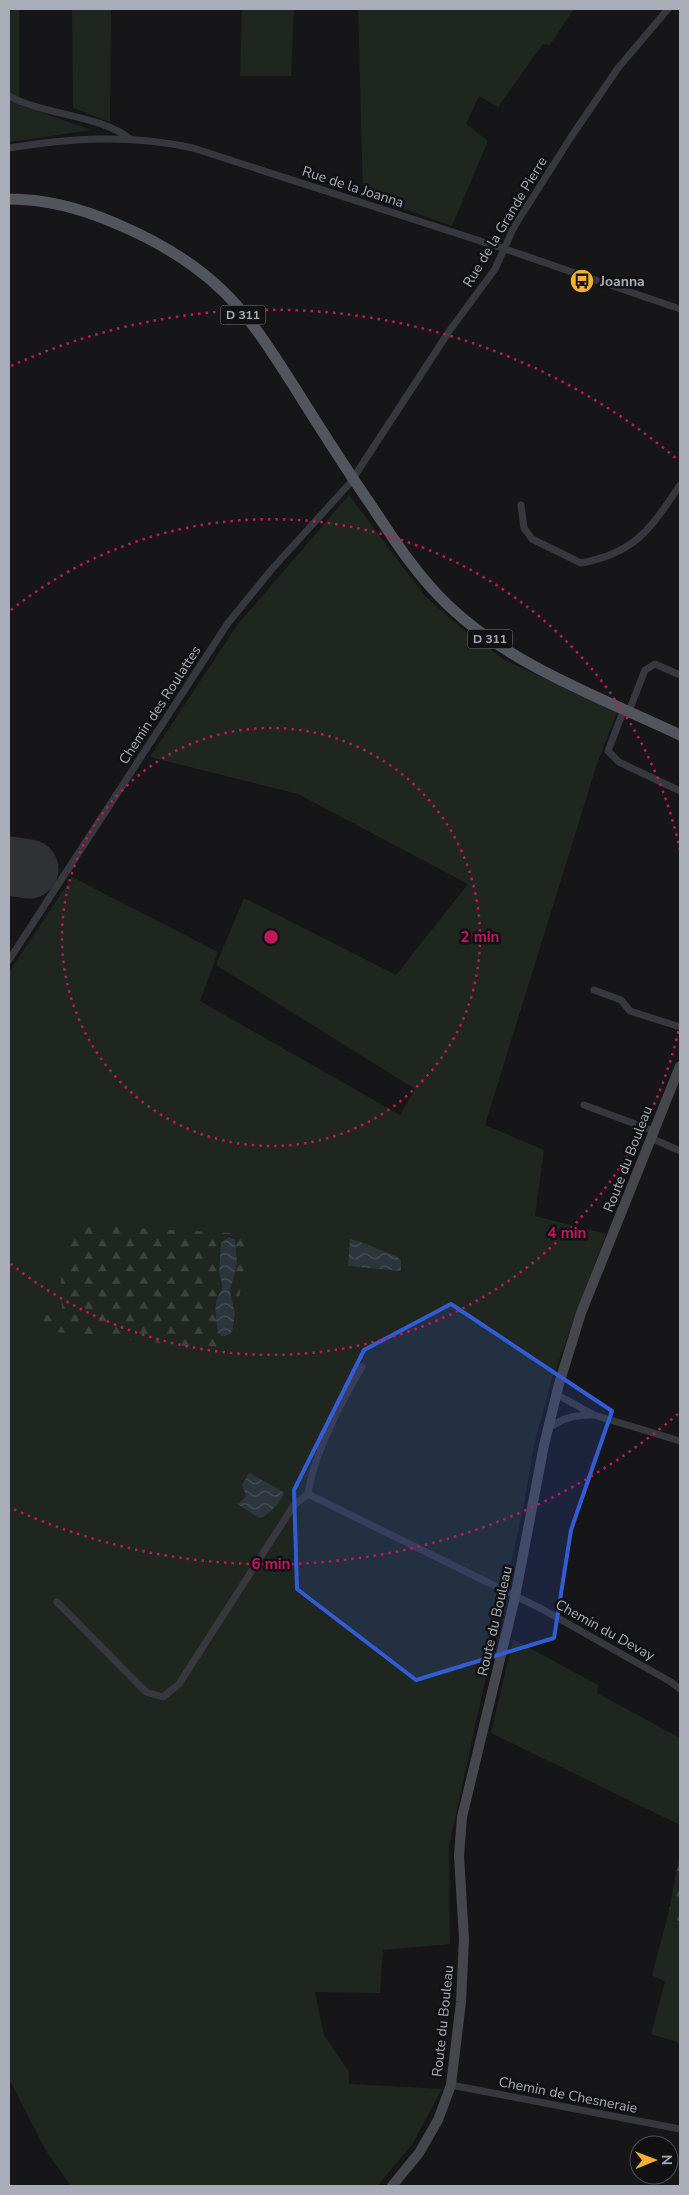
<svg xmlns="http://www.w3.org/2000/svg" width="689" height="2195" font-family="'Nunito Sans',sans-serif">
<style>
.green{fill:#1e261f}
.forest{fill:url(#forest-firs)}
.water{fill:url(#water-waves)}
.lines{fill:none;stroke-linecap:round;stroke-linejoin:round}
.taxiway{stroke:#303135;stroke-width:24}
.runway{stroke:#303135;stroke-width:59}
.street{stroke:#37383d;stroke-width:7}
.secondary{stroke:#45474d;stroke-width:10}
.primary{stroke:#53555c;stroke-width:11}
.marked{fill:#325cd3;fill-opacity:0.2;stroke:#325cd3;stroke-width:4;stroke-linejoin:round}
.ring{fill:none;stroke:#c2185b;stroke-width:2.5;stroke-dasharray:2.5 5}
.labels{text-anchor:middle;dominant-baseline:central;stroke-width:5;stroke-linejoin:round;paint-order:stroke}
.shield{fill:#111113;stroke:#7b7e86;stroke-width:1}
.shield-label{font-size:12px;font-weight:bold;fill:#a8adb8}
.street-label{font-size:14px;fill:#a8adb8;stroke:#111113}
.poi-label{font-size:14px;font-weight:bold;fill:#a8adb8;stroke:#111113;text-anchor:start}
.centre{fill:#c2185b;stroke:#111113;stroke-width:2.5}
.ring-label{font-size:15px;text-anchor:middle;font-weight:bold;fill:#c2185b;stroke:#111113;stroke-width:5;stroke-linejoin:round;paint-order:stroke}
</style>
<defs>
<pattern id="forest-firs" width="22" height="20" patternUnits="userSpaceOnUse" patternTransform="scale(1.25)"><rect width="22" height="20" fill="#1e261f"/><path d="M5 1l3.5 6h-7zM16 11l3.5 6h-7z" fill="#3c433d"/></pattern>
<pattern id="water-waves" width="16" height="10" patternUnits="userSpaceOnUse" patternTransform="scale(1.25)"><rect width="16" height="10" fill="#2c353c"/><path d="M0 5q4-4 8 0t8 0" fill="none" stroke="#485056"/></pattern>
</defs>
<rect width="100%" height="100%" fill="#161618"/>
<!-- green -->
<g class="green">
<polygon points="9,9 19,9 19,105 92,130 9,142"/>
<polygon points="72,9 111,9 110,122 73,108"/>
<polygon points="242,9 294,9 291,76 240,76"/>
<polygon points="358,9 574,9 550,45 543,44 498,107 479,96 466,124 488,141 452,226 363,194"/>
<polygon points="349,495 424,595 461,628 505,660 617,712 596,767 485,1125 544,1150 535,1216 606,1234 551,1382 535,1441 523,1508 449,1846 450,1944 383,1950 380,1993 315,1992 324,2035 349,2072 349,2084 442,2089 412,2145 377,2186 71,2186 46,2151 9,2079 9,972 72,877 218,952 200,1001 400,1115 415,1089 216,965 244,898 396,975 468,884 298,794 150,757 238,624"/>
<polygon points="513,1639 598,1685 597,1693 680,1738 680,1825 491,1733"/>
<polygon points="669,1911 680,1924 680,2043 651,2034 665,1982 652,1975"/>
</g>
<!-- forest -->
<g class="forest">
<polygon points="75,1225 249,1234 231,1351 38,1330 45,1315 62,1314 61,1276"/>
<polygon points="680,1853 680,1923 669,1911"/>
</g>
<!-- water -->
<g class="water">
<path d="M229,1237L235,1240L237,1263L230,1291L235,1314L232,1332L226,1336H222L218,1333C216,1320 212,1301 222,1290V1283L219,1272L221,1243Z"/>
<polygon points="350,1239 361,1242 396,1256 401,1260 401,1271 348,1266"/>
<path d="M249,1473L282,1491L284,1494C279,1503 270,1515 259,1518L236,1503L241,1502L246,1496L242,1485Z"/>
</g>
<g class="lines">
<!-- taxiway -->
<polyline class="taxiway" points="9,878 16,867"/>
<!-- runway -->
<polyline class="runway" points="9,866 29,869"/>
<!-- street -->
<g class="street">
<path d="M9,96C43,115 101,115 130,139"/>
<path d="M9,148C72,138 130,134 193,148L505,249L680,309"/>
<path d="M521,505L524,528L532,539L581,563C636,553 651,528 680,485"/>
<polyline points="624,709 608,751 619,762 680,791"/>
<polyline points="629,711 645,670 655,664 680,675"/>
<polyline points="9,960 228,623 272,569 350,483 450,330 495,269 514,227 571,137 618,68 668,9"/>
<polyline points="594,990 621,1000 630,1011 680,1027"/>
<polyline points="584,1105 654,1131"/>
<polyline points="651,1138 680,1151"/>
<polyline points="556,1394 594,1415 680,1441"/>
<path d="M548,1429C563,1417 576,1415 594,1415"/>
<path d="M308,1494C313,1456 342,1400 362,1367"/>
<polyline points="57,1602 146,1692 163,1697 179,1684 294,1505 308,1494 542,1609 671,1682 680,1689"/>
<polyline points="451,2085 680,2129"/>
</g>
<!-- secondary -->
<polyline class="secondary" points="392,2186 419,2153 438,2120 451,2085 461,2002 464,1939 459,1856 462,1817 515,1597 544,1445 559,1384 581,1313 680,1066"/>
<!-- primary -->
<path class="primary" d="M9,199C46,199 83,209 117,224C155,240 193,262 223,291C252,319 273,354 295,388C320,428 346,469 373,508C396,543 419,578 450,607C512,666 604,699 680,735"/>
</g>
<!-- marked area -->
<path class="marked" d="M451,1304L612,1411L571,1530L554,1638L416,1680L297,1589L294,1490L364,1350Z"/>
<!-- distance rings -->
<g class="ring">
<circle cx="271" cy="937" r="209"/>
<path d="M680 1024A418 418 0 0 1 11 1264M11 610A418 418 0 0 1 680 850"/>
<path d="M678 1414A627 627 0 0 1 11 1508M11 366A627 627 0 0 1 678 460"/>
</g>
<!-- icons -->
<defs>
<g id="bus-disc" transform="scale(1.25)"><circle r="9.5" fill="#f2b134" stroke="#111113"/><path d="M-5-6H5V4H4V6H2V4H-2V6H-4V4H-5ZM-3.5-4V0h7V-4ZM-3.5 1.2v1.5H-2V1.2ZM2 1.2v1.5H3.5V1.2Z" fill="#111"/></g>
</defs>
<g fill-rule="evenodd">
<use href="#bus-disc" x="582" y="281"/>
</g>
<g class="labels">
<!-- shield labels -->
<g class="shield">
<rect x="220.5" y="305.5" width="45" height="19" rx="4"/>
<rect x="467.5" y="629.5" width="45" height="19" rx="4"/>
</g>
<g class="shield-label">
<text x="243" y="315">D 311</text>
<text x="490" y="639">D 311</text>
</g>
<!-- street labels -->
<g class="street-label">
<text transform="translate(353 187) rotate(18)">Rue de la Joanna</text>
<text transform="translate(505 222) rotate(-59)">Rue de la Grande Pierre</text>
<text transform="translate(160 705) rotate(-57)">Chemin des Roulattes</text>
<text transform="translate(628 1159) rotate(-69)">Route du Bouleau</text>
<text transform="translate(495 1621) rotate(-77)">Route du Bouleau</text>
<text transform="translate(605 1630) rotate(29)">Chemin du Devay</text>
<text transform="translate(443 2021) rotate(-84)">Route du Bouleau</text>
<text transform="translate(568 2095) rotate(11)">Chemin de Chesneraie</text>
</g>
<!-- poi labels -->
<g class="poi-label">
<text x="600" y="281">Joanna</text>
</g>
</g>
<circle cx="271" cy="937" r="8" class="centre"/>
<g class="ring-label">
<text x="480" y="942">2 min</text>
<text x="567" y="1238">4 min</text>
<text x="271" y="1569">6 min</text>
</g>
<!-- border -->
<rect width="689" height="2195" fill="none" stroke="#a8adb8" stroke-width="20"/>
<!-- north arrow -->
<g transform="translate(654 2160) rotate(89)"><circle r="24" fill="#111113" stroke="#4d4f55"/>
<path d="M0-4L9 19L0 12L-9 19Z" fill="#f2b134"/>
<text y="-8" font-size="14" font-weight="bold" text-anchor="middle" fill="#a8adb8">N</text>
</g>
</svg>
